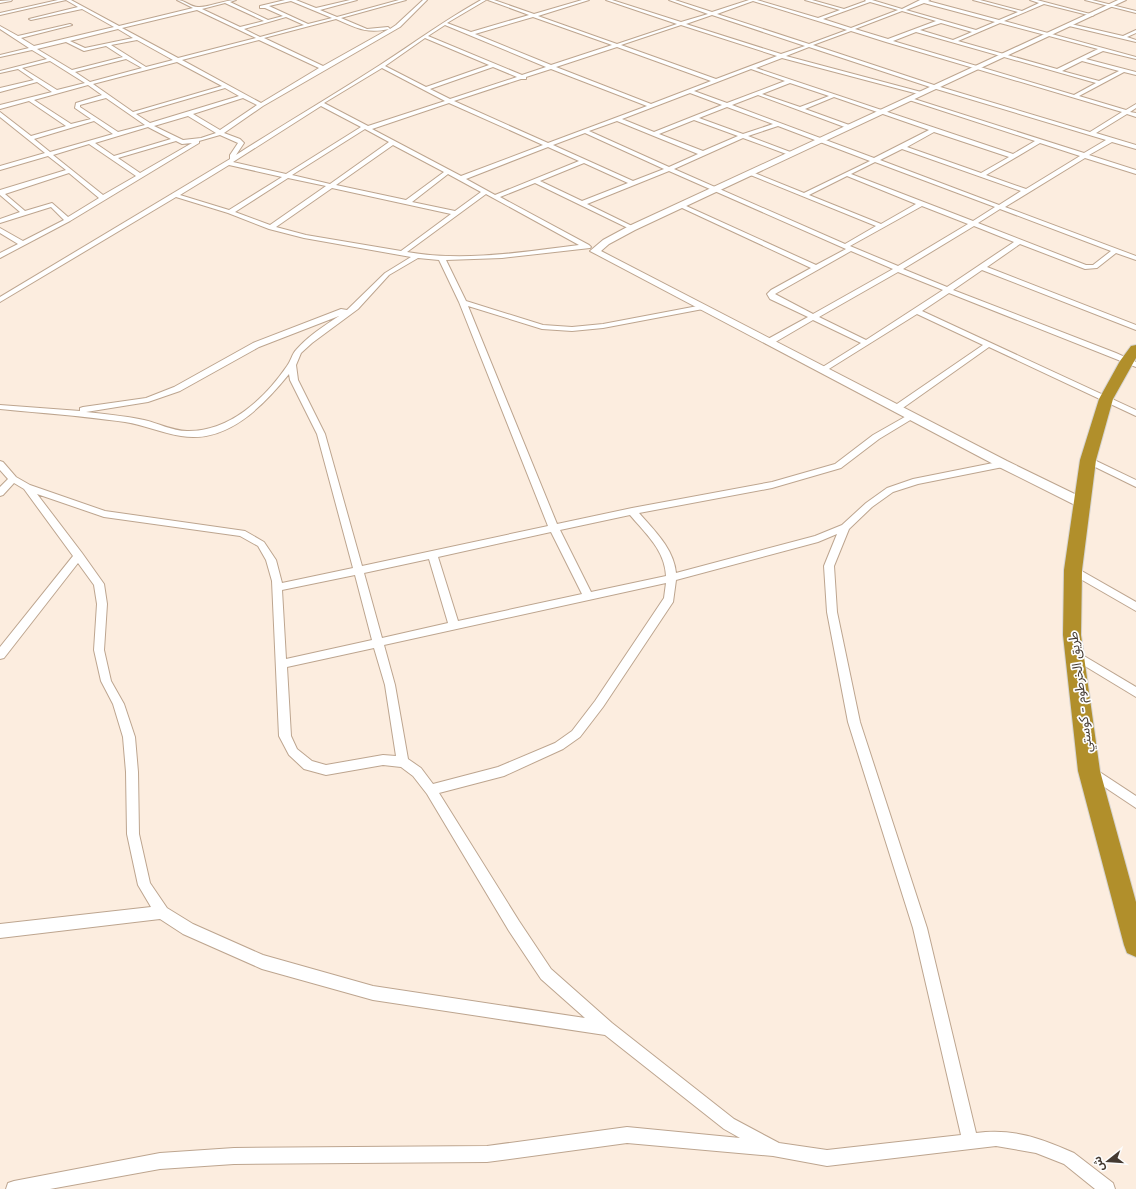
<svg xmlns="http://www.w3.org/2000/svg" width="1136" height="1189" font-family="'Libre Baskerville','Noto Sans Arabic',serif">
<style>
.lines{fill:none;stroke-linecap:round;stroke-linejoin:round}
.street-casing{stroke:#bda58f;stroke-width:2}
.secondary-casing{stroke:#bda58f;stroke-width:2}
.highway-casing{stroke:#d6d4d2;stroke-width:2}
.street{fill:#fff;fill-rule:evenodd}
.secondary{fill:#fff;fill-rule:evenodd}
.highway{fill:#b18f2b;fill-rule:evenodd}
.labels{text-anchor:middle;dominant-baseline:central;stroke-width:3.5;stroke-linejoin:round;paint-order:stroke}
.street-label{font-size:13px;fill:#443a31;stroke:#fdfdfd}
</style>
<rect width="100%" height="100%" fill="#fceddf"/>
<g class="lines">
<!-- street casing -->
<g class="street-casing">
<g id="street">
<polygon points="12,0 11,1 0,3 0,1"/>
<path d="M58,0H71L119,26L193,8L177,0C185,0 190,7 198,7C206,8 225,0 236,0L230,2L268,20L283,16L265,8H260V6L285,0H296L316,8L350,0H357L320,10L337,17L399,0H406L341,18L367,29L388,27L390,29L396,25L423,0H427L400,27L263,106L224,133L240,139L244,143L236,155C284,124 332,96 380,65C414,43 445,20 481,0H486L447,23L471,32L529,15L488,0H494L534,14L582,0H589L538,16L617,44L677,24L606,0H612L681,22L708,14L669,0H675L712,12L749,0H757L818,18L840,10L805,0H812L844,9L866,1L865,0H872L902,9L920,0H930L928,1L999,20L1018,12L973,0H980L1022,11L1039,3L1030,0H1037L1094,15L1092,16L1044,4L1004,21L1136,57V59L1103,51L1086,59L1136,72V75L1124,72L1079,96L1126,110L1136,104V108L1130,112L1136,113V117L1127,114L1096,133L1136,145V149L1112,142L1089,155L1136,170V174L1085,158L1005,207L1136,256V260L1116,253L1097,268L1085,269L1020,244L987,267L1136,325V330L982,270L953,290L1116,353L1136,362V367L949,293L922,311L1136,410V416L989,347L900,410H894V406L983,345L917,314L824,372H821V368L861,343L813,320L772,344H766V340L808,317L770,299L767,294L771,290L811,268L680,207V205H684L816,265L846,249L669,171L587,204L634,227L635,228L632,230L535,183L500,197L589,245L591,247L590,248L502,258L446,260L466,301L543,325L572,327L603,324L703,305L707,307L703,309L603,328L572,331L542,329L468,306L557,524L632,508L772,482L835,464L873,435L910,414L913,413L917,416L879,439L841,468L772,488L639,513C654,530 674,549 676,573L815,536L842,525L866,503L887,488L913,479L1003,461L1006,462L1007,464L1003,467L918,484L893,492L872,507L849,529L834,566L837,612L860,722L927,928L976,1133C1013,1128 1040,1138 1074,1153L1113,1183L1115,1189H1095L1064,1164L1036,1153L996,1146L827,1166L773,1156L627,1143L487,1162L234,1164L160,1169L50,1189H6L8,1183L14,1181L160,1153L234,1148L487,1146L627,1127L740,1138L724,1129L605,1035L373,1000L262,969L183,934L160,919L0,938V924L151,907L138,885L127,834L126,772L123,737L113,704L101,681L94,650L97,604L94,585L78,563L4,658L0,659V647L73,556L24,489L14,483L3,495L0,496V487L8,479L0,470V461L3,462L16,477L30,485L105,511L245,531L264,542L276,560L282,583L353,568L317,434L290,380L289,374C263,406 227,444 181,436C162,433 144,425 125,422C83,416 42,413 0,409V405L80,411V408L83,407L146,398L174,387L253,343L341,309L347,310L385,273L411,257L304,238L269,229L228,213L176,197L0,302V297L230,159V155L238,143L220,135L199,141V143L70,221L0,258V253L18,244L0,233V228L23,241L64,220L51,207L0,223V219L20,212L0,195V190L66,170L48,156L0,170V166L45,153L0,117V112L31,136L66,126L29,101L0,109V105L52,92L37,82L0,92V88L34,80L18,69L0,73V71L47,59L32,50L0,57V55L29,48L0,29V26L18,36L70,24L72,25L21,38L34,46L114,27L82,9L31,20L29,19L78,7L66,0L0,15V13ZM291,1L332,18L308,24L269,6ZM753,1L847,30L809,44L717,14ZM870,2L898,10L851,28L823,19ZM225,3L264,21L240,27L202,9ZM924,3L995,22L976,30L906,10ZM197,10L256,38L178,58L122,28ZM902,11L936,21L888,39L855,29ZM712,15L805,46L781,54L686,24ZM286,17L304,25L260,37L244,29ZM533,17L612,45L551,65L475,34ZM336,19C357,28 366,34 389,29L323,66L264,38ZM941,23L972,32L953,40L920,30ZM1000,23L1098,49L1057,69L958,41ZM445,25L546,67L522,75L428,36ZM681,25L777,56L716,79L621,45ZM118,29L133,38L85,48L70,41ZM851,31L886,42L1122,112L1090,132L937,86L813,45ZM916,32L1096,83L1074,95L893,41ZM425,38L489,65L426,87L385,66ZM137,40L173,60L146,67L111,45ZM259,40L319,68L261,103L182,60ZM66,42L84,51L106,46L123,57L72,70L37,49ZM617,47L711,81L651,104L556,67ZM809,47L933,88L1106,140L1084,153L911,98L906,99L1035,141L1013,154L756,68L782,58L922,95L925,93L786,56ZM126,59L142,68L90,82L75,72ZM50,61L85,83L57,90L22,68ZM1082,61L1119,71L1099,81L1062,71ZM177,62L222,86L133,112L93,84ZM493,67L517,77L450,99L430,89ZM382,68L445,101L368,126L324,103ZM551,69L647,106L548,143L454,101L521,79H526V77ZM751,69L785,81L727,103L694,91ZM790,83L829,96L800,107L762,94ZM88,85L102,95L76,103L75,108L91,119L71,124L34,100ZM225,88L239,96L150,123L136,114ZM690,93L722,105L654,132L622,119ZM758,95L850,129L853,127L852,126L805,109L834,97L929,130L874,158L732,105ZM106,98L145,125L118,132L80,107V105ZM243,98L257,105L220,130L193,114ZM449,103L543,145L461,176L372,129ZM321,106L361,127L286,174L233,162ZM727,107L773,124L743,134L699,118ZM188,116L216,133L201,138L183,140L154,126ZM694,120L738,136L703,151L659,134ZM94,121L113,134L50,152L34,139ZM617,121L698,154L669,167L589,131ZM778,126L870,161L804,193L752,172H748V174L876,226L845,244L674,169L743,138L789,155H793V153L748,136ZM148,127L171,139L114,156L95,143ZM365,129L389,142L330,184L292,175ZM934,132L1009,157L981,173L907,147ZM585,133L664,169L633,181L553,145ZM176,141L182,144L192,143L140,173L118,158ZM1040,143L1080,156L1026,189L986,175ZM89,144L136,176L103,195L53,155ZM393,145L444,172L406,200L336,185ZM548,147L579,161L495,195L466,179ZM902,149L1021,191L999,205L880,160ZM875,162L995,207L973,221L851,174ZM584,163L628,183L582,201L540,181ZM229,165L282,177L229,210L180,195ZM69,173L99,198L68,217L52,203L25,211L5,194ZM448,174L481,192L455,211L412,202ZM847,176L916,204L881,224L809,195ZM288,178L326,186L270,225L235,212ZM332,188L451,214L401,251L306,235L276,227ZM486,194L579,245C523,252 464,262 407,252ZM922,206L968,224L898,266L850,246ZM1000,209L1111,251L1093,265H1086L978,223ZM974,226L1014,242L947,287L903,269ZM851,251L893,269L813,314L775,294ZM418,258L439,260L459,302L548,526L362,566L325,434L298,380L296,365L301,353L312,343L358,309L389,275ZM898,272L943,290L866,340L819,317ZM339,316C324,326 308,336 296,350C292,354 291,361 287,366C265,398 230,432 187,431C172,431 158,423 144,420C125,416 105,414 86,412L148,402L180,391L259,347ZM37,494L104,517L240,536L258,546L266,560L272,581L279,736L289,755L304,769L326,775L383,765L401,767L413,776L427,794L509,931L541,979L585,1018L373,986L263,955L193,924L167,908L150,883L139,834L138,772L135,737L124,704L111,681L104,650L107,604L104,584L82,553ZM630,515C645,533 665,550 666,576L591,592L560,530ZM551,532L582,594L458,621L438,557ZM837,534L824,566L827,612L848,722L913,928L961,1135L827,1150L779,1143L734,1119L612,1023L551,969L519,921L439,793L504,776L563,749L580,737L603,707L673,602L676,580L818,542ZM429,559L448,623L382,638L364,573ZM355,575L372,640L286,659L282,590ZM666,583L664,598L595,701L572,731L555,743L498,767L433,784L421,768L408,759L395,685L384,645ZM374,648L385,685L396,756L383,755L326,765L312,761L297,749L291,736L287,667Z"/>
<polygon points="1085,0 1092,0 1136,11 1136,13"/>
<polygon points="1071,24 1123,36 1136,30 1136,33 1127,37 1136,40 1136,42 1069,26"/>
<polygon points="1088,457 1136,480 1136,487 1085,462 1084,460 1085,458"/>
<polygon points="1073,566 1136,602 1136,611 1070,573 1068,570"/>
<polygon points="1074,650 1136,687 1136,697 1070,657 1069,654 1070,651"/>
<polygon points="1092,767 1136,796 1136,808 1088,776 1086,772 1088,768"/>
</g>
</g>
<!-- secondary casing -->
<g class="secondary-casing">
<polygon id="secondary" points="1118,0 1126,0 635,230 609,244 601,251 1007,461 1087,500 1088,503 1087,506 1082,507 1077,506 999,467 590,251 603,240 629,226"/>
</g>
<!-- highway casing -->
<g class="highway-casing">
<polygon id="highway" points="1136,345 1136,358 1113,399 1096,460 1082,570 1081,635 1100,771 1136,902 1136,957 1127,953 1124,945 1078,771 1063,635 1064,570 1080,460 1099,399 1120,361 1131,346"/>
</g>
<!-- street -->
<use href="#street" class="street"/>
<!-- secondary -->
<use href="#secondary" class="secondary"/>
<!-- highway -->
<use href="#highway" class="highway"/>
</g>
<g class="labels">
<!-- street labels -->
<g class="street-label">
<text transform="translate(1080 692) rotate(-97)">طريق الخرطوم - كوستي</text>
</g>
</g>
<!-- north arrow -->
<g transform="translate(1108 1161) rotate(253)" stroke="#fdfdfd" stroke-width="3" paint-order="stroke">
<path d="M0-3L7 15L0 10L-7 15Z" fill="#443a31"/>
<text y="-6" font-size="11" font-weight="bold" text-anchor="middle" fill="#443a31">ش</text>
</g>
</svg>
